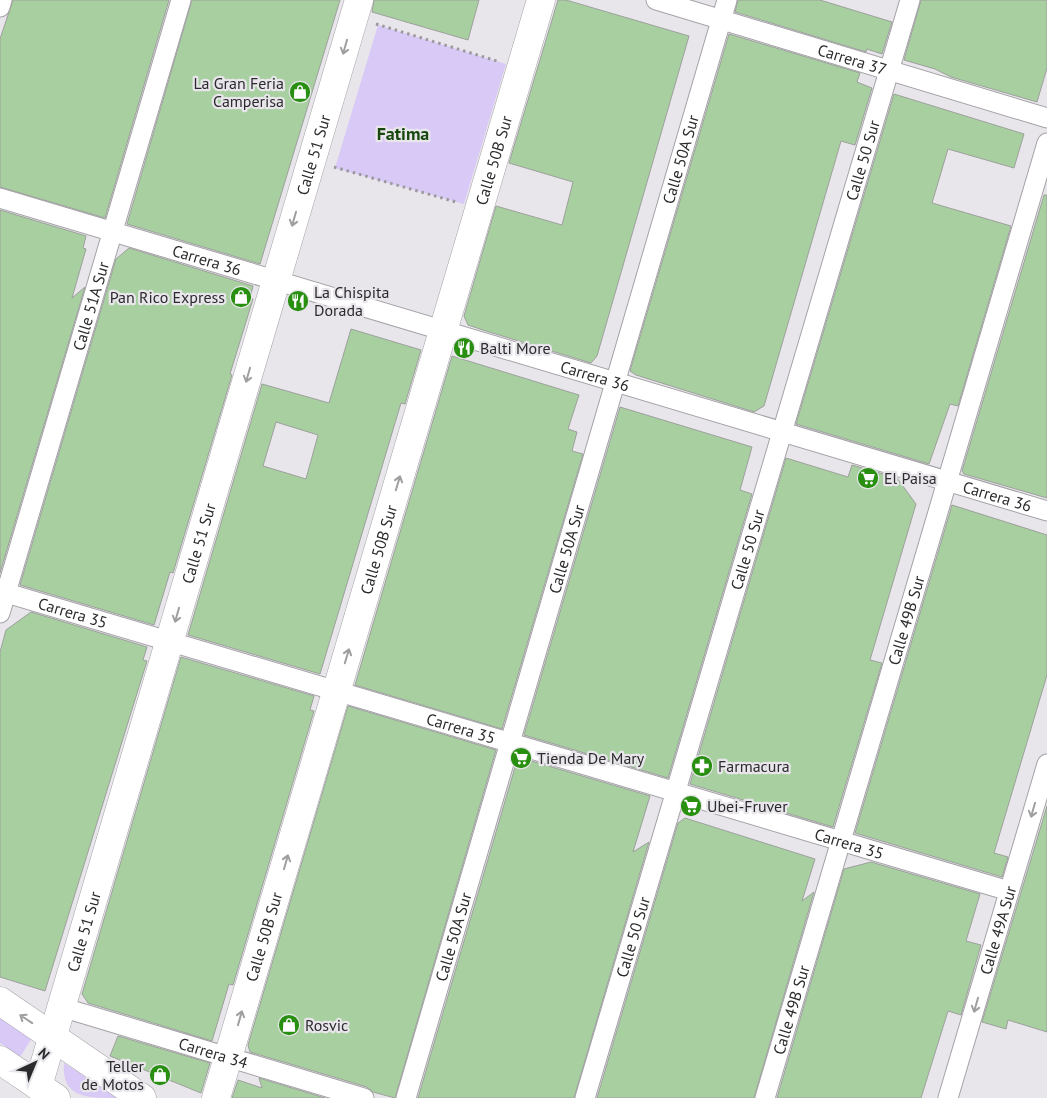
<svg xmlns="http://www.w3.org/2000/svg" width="1047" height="1098" font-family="'PT Sans',sans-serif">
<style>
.green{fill:#d9c9f7}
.building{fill:#a7cfa0;stroke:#9da09c;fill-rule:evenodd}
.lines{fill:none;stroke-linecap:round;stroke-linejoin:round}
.minor-casing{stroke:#a4a2a7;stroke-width:21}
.secondary-casing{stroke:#a4a2a7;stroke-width:29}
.path{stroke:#9b999d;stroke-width:3;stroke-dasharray:2.5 4;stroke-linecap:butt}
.minor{stroke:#fff;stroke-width:19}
.secondary{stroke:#fff;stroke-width:28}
.oneway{stroke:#a09fa0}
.labels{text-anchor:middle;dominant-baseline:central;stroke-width:4.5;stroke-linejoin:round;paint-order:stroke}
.street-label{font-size:16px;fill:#2b2a2c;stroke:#e8e6eb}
.poi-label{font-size:16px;fill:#2b2a2c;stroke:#e8e6eb;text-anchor:start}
.neighbourhood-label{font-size:18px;font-weight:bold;fill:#18480f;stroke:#e8e6eb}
</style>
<rect width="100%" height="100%" fill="#e8e6eb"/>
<!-- green -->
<g class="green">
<polygon points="378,25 506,64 464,204 335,168"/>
<polygon points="0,1015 32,1038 20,1057 0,1043"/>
<path d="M64,1063L118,1098C87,1098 61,1098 64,1063Z"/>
</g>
<!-- building -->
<g class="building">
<polygon points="13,0 169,0 105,218 0,187 0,39"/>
<polygon points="192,0 340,0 260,264 127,224"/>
<polygon points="374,0 479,0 468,40 372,12"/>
<polygon points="558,0 566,0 689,36 597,356 591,363 486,331 468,325 464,316 496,206 562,225 573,182 509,163"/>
<polygon points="738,0 820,0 892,22 882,54 867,49 866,52 735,12"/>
<polygon points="921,0 1047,0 1047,68 1037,102 951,77 935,69 904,60"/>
<polygon points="729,34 860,73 857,82 872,88 855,145 841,141 764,406 754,412 636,375 630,371"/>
<polygon points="894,94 1024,134 1014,168 948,149 932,203 1011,226 958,406 950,404 929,464 796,424"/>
<polygon points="1044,195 1047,195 1047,498 964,474 962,471"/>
<polygon points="0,210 86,236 83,248 86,249 72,298 85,287 0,573"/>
<polygon points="129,248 253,286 250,298 253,299 230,374 232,375 173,573 170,572 154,625 20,585 116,259"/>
<path d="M351,329L421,350L405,404L401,403L320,674L188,635L262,384L329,403ZM276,422L318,435L306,479L263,466Z"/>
<polygon points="452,356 579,395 568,429 577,432 572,451 583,454 502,729 355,685"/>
<polygon points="620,407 752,447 740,490 752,494 668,778 524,735"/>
<polygon points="786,458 848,477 852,465 897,478 916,504 870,660 882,663 833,827 690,784"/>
<polygon points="952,505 1047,535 1047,675 994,853 1008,857 1002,877 855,833"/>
<polygon points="31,612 147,647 143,660 147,661 45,991 0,977 0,652 6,630"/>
<polygon points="181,657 314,696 310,710 314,711 233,985 229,984 212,1041 88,1003 82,994"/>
<polygon points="348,706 496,750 395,1098 373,1092 367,1087 250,1052 248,1045"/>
<polygon points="518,757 650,796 633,852 649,842 574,1098 418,1098"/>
<polygon points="1047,806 1047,1032 1008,1020 1006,1029 982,1022"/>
<polygon points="685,818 815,859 802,901 814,892 754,1098 597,1098 678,823"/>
<polygon points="871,862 980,894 966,941 981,945 961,1015 948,1011 921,1098 777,1098 844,869"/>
<polygon points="118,1036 210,1063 201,1093 110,1056"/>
<polygon points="259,1078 325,1098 232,1098 238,1080 262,1088"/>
</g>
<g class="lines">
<!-- minor casing -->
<g class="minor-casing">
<g id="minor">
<path id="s1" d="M656,0L1047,118"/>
<polyline points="0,7 2,0"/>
<path id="s2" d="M0,198L1047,511"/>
<path id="s3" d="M0,591L1009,891"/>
<path id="s4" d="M0,613L181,0"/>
<path id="s5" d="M61,1007L364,1098"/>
<path id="s6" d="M406,1098L727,0"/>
<path id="s7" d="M585,1098L910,0"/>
<path id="s8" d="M765,1098L1047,143"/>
<path id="s9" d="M948,1098L1047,764"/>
</g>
</g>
<!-- secondary casing -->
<g class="secondary-casing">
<g id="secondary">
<polyline points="0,1001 142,1098"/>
<polyline points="0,1060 56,1098"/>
<path id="s10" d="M38,1086L359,0"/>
<path id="s11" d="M216,1098L541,0"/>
</g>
</g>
<!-- path -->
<g class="path">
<polyline points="376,24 497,61"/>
<polyline points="334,167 456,202"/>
</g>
<!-- minor -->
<use href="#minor" class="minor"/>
<!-- secondary -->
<use href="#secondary" class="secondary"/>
</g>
<!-- one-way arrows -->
<defs><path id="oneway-shaft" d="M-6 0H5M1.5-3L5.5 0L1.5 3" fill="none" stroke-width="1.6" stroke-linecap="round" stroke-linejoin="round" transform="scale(1.25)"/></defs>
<g class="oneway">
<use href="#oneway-shaft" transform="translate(345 47) rotate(106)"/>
<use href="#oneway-shaft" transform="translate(294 219) rotate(106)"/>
<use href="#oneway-shaft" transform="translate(248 375) rotate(106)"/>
<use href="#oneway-shaft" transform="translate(398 483) rotate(-73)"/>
<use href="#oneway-shaft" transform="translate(177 615) rotate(106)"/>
<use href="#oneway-shaft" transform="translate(347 656) rotate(-73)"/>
<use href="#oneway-shaft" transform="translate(1033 810) rotate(106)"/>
<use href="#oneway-shaft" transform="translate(286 862) rotate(-74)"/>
<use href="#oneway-shaft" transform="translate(976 1005) rotate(106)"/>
<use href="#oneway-shaft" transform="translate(240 1018) rotate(-74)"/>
<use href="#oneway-shaft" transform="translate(26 1019) rotate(-146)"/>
</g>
<!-- icons -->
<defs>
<g id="shop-disc" transform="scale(1.125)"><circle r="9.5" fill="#288f11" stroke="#e8e6eb"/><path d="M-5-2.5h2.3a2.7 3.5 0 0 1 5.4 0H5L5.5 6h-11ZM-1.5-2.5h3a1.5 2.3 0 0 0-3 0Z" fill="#fff"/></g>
<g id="restaurant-disc" transform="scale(1.125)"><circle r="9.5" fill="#288f11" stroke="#e8e6eb"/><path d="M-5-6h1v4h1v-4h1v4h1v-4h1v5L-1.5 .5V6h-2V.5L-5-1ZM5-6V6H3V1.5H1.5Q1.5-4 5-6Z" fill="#fff"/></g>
<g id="supermarket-disc" transform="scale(1.125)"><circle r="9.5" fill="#288f11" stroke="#e8e6eb"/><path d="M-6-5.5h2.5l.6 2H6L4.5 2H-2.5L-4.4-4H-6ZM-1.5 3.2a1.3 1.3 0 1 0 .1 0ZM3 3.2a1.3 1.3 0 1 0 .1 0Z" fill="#fff"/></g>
<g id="pharmacy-disc" transform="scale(1.125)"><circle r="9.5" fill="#288f11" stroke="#e8e6eb"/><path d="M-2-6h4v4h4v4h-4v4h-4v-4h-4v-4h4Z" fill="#fff"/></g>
</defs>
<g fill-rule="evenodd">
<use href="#shop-disc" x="300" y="92"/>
<use href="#shop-disc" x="241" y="297"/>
<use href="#restaurant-disc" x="298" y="301"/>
<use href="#restaurant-disc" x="464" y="348"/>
<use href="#supermarket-disc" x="868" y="478"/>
<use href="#supermarket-disc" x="521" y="758"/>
<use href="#pharmacy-disc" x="702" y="766"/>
<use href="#supermarket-disc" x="691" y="806"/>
<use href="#shop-disc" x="289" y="1025"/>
<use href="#shop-disc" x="160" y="1075"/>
</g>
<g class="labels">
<!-- street labels -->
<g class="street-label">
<text stroke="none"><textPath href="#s1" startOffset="205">Carrera 37</textPath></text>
<text stroke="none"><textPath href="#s10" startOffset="971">Calle 51 Sur</textPath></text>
<text stroke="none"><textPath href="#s6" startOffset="978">Calle 50A Sur</textPath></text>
<text stroke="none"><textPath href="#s11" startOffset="978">Calle 50B Sur</textPath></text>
<text stroke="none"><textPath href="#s7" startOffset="978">Calle 50 Sur</textPath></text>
<text stroke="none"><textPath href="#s2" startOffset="216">Carrera 36</textPath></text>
<text stroke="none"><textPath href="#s4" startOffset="320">Calle 51A Sur</textPath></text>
<text stroke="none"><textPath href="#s2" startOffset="621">Carrera 36</textPath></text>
<text stroke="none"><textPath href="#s2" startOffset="1041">Carrera 36</textPath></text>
<text stroke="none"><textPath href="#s10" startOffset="566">Calle 51 Sur</textPath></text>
<text stroke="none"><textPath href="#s11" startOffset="572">Calle 50B Sur</textPath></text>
<text stroke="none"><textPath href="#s6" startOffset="572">Calle 50A Sur</textPath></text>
<text stroke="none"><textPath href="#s7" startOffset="572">Calle 50 Sur</textPath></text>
<text stroke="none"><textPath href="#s3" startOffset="76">Carrera 35</textPath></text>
<text stroke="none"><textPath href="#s8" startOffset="498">Calle 49B Sur</textPath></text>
<text stroke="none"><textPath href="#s3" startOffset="481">Carrera 35</textPath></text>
<text stroke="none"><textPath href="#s3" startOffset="886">Carrera 35</textPath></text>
<text stroke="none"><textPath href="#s10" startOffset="161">Calle 51 Sur</textPath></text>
<text stroke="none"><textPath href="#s9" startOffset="175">Calle 49A Sur</textPath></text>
<text stroke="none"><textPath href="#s11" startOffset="168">Calle 50B Sur</textPath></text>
<text stroke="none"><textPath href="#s7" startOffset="168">Calle 50 Sur</textPath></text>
<text stroke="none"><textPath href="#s6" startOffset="168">Calle 50A Sur</textPath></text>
<text stroke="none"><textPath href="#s8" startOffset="92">Calle 49B Sur</textPath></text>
<text stroke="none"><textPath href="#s5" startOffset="159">Carrera 34</textPath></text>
</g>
<!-- poi labels -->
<g class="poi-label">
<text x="284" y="83" text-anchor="end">La Gran Feria<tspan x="284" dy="18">Camperisa</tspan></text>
<text x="314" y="292">La Chispita<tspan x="314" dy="18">Dorada</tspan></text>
<text x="225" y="297" text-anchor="end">Pan Rico Express</text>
<text x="480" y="348">Balti More</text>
<text x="884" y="478">El Paisa</text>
<text x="537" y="758">Tienda De Mary</text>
<text x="718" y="766">Farmacura</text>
<text x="707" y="806">Ubei-Fruver</text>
<text x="305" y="1025">Rosvic</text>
<text x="144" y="1066" text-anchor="end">Teller<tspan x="144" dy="18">de Motos</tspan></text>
</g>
<!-- neighbourhood labels -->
<g class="neighbourhood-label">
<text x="403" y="133">Fatima</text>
</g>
</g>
<!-- north arrow -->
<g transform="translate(35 1063) rotate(44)" stroke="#e8e6eb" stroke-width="4" paint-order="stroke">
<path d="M0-4L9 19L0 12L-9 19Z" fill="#2b2a2c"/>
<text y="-8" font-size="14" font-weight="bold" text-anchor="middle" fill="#2b2a2c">N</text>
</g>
</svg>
